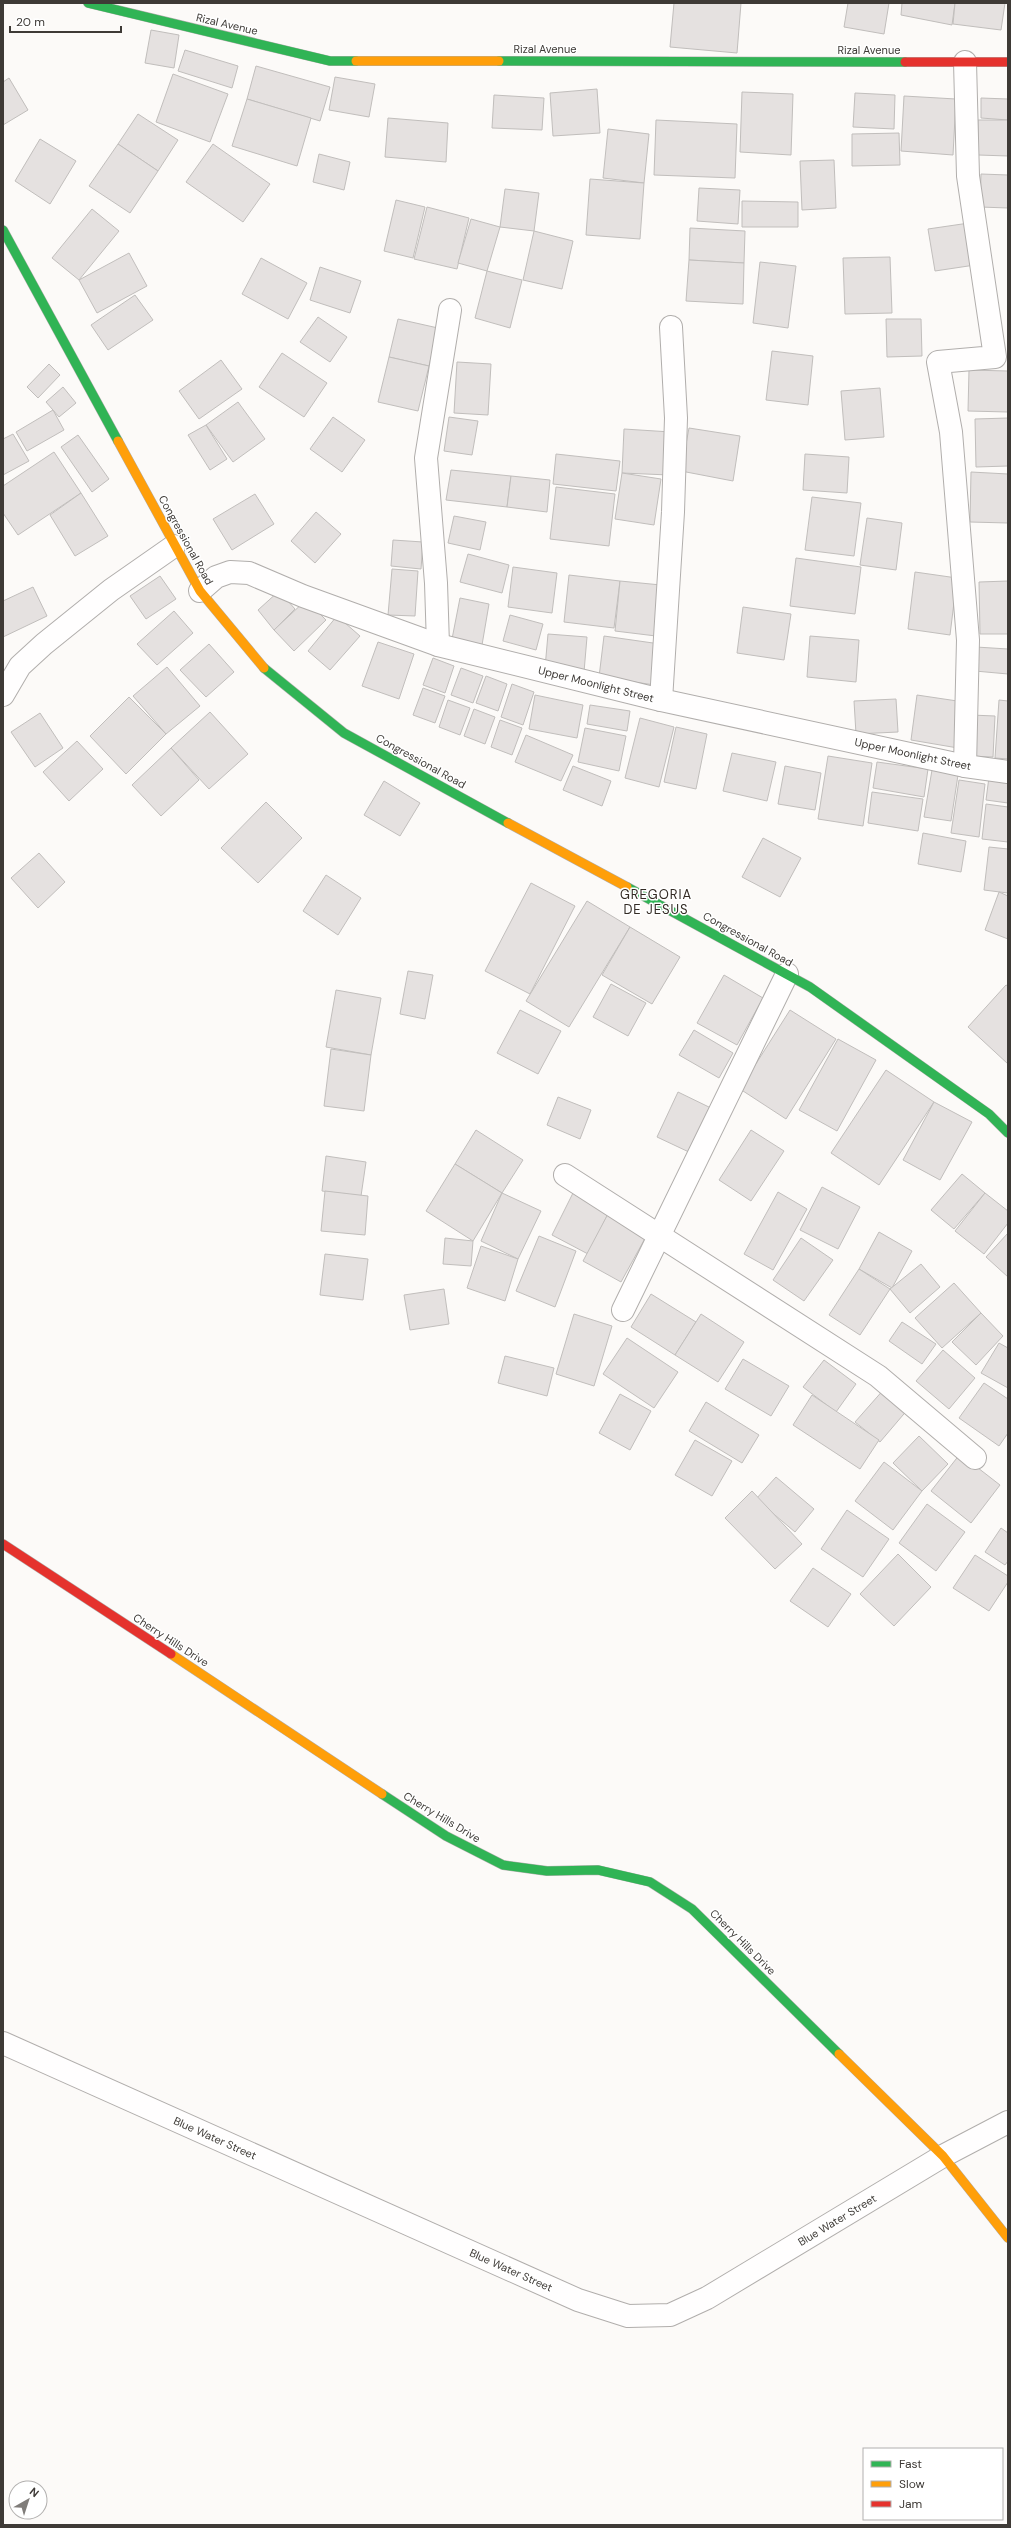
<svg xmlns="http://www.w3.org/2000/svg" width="1011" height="2528" font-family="'DM Sans',sans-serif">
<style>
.building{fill:#e5e1e0;stroke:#c1bebc}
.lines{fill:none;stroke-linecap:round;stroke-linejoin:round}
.street-casing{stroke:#b1aeac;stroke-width:24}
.fast-casing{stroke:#b1aeac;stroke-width:10}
.slow-casing{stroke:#b1aeac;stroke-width:10}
.jam-casing{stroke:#b1aeac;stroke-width:10}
.street{stroke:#fffefe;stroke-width:22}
.fast{stroke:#30b455;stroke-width:9}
.slow{stroke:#ff9f0a;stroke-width:9}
.jam{stroke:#e5322d;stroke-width:9}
.labels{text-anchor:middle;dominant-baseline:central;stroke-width:3;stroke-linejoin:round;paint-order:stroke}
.street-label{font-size:11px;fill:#3e3a36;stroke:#fff}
.quarter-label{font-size:13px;letter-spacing:1px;fill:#332b24;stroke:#fff}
</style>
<rect width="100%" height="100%" fill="#fcfaf8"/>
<!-- building -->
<g class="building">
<polygon points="674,3 741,3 737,53 670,47"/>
<polygon points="848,3 889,3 884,34 844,27"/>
<polygon points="902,3 955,3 952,25 901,15"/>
<polygon points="955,3 1005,3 1001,30 953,24"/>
<polygon points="151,30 179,35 174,68 145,63"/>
<polygon points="185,50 238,66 232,88 178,71"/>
<polygon points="256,66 330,87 320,121 247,99"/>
<polygon points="173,74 228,94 210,142 156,122"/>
<polygon points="335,77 375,84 369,117 329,110"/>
<polygon points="9,78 28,110 3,125 3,82"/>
<polygon points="597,89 600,133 553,136 550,93"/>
<polygon points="742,92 793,94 791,155 740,152"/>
<polygon points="855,93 895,95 894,129 853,127"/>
<polygon points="494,95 544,98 542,130 492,128"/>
<polygon points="904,96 956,99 953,155 901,151"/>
<polygon points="981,98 1008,99 1008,120 981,118"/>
<polygon points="247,99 311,118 297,166 232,146"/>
<polygon points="138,114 178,140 158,171 118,144"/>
<polygon points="388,118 448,123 446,162 385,157"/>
<polygon points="656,120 737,124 735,178 654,175"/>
<polygon points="978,120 1008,120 1008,156 978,155"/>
<polygon points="608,129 649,134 644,183 603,178"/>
<polygon points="899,133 900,165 852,166 852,134"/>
<polygon points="40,139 76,161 50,204 15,181"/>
<polygon points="118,144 158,171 130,213 89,186"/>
<polygon points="213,144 270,184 243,222 186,182"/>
<polygon points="319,154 350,162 344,190 313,182"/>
<polygon points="834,160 836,208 802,210 800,161"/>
<polygon points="981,174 1008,175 1008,208 980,207"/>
<polygon points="590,179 644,183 640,239 586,235"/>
<polygon points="699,188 740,190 738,224 697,221"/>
<polygon points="505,189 539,193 534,231 500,227"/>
<polygon points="396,200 425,207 413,258 384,251"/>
<polygon points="742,201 798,202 798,227 742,227"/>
<polygon points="427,207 469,218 457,269 414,259"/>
<polygon points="92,209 119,231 79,280 52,258"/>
<polygon points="471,219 500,227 487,271 458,263"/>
<polygon points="969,223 975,265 935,271 928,229"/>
<polygon points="690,228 745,231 744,263 689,260"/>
<polygon points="534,231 573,241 562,289 523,280"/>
<polygon points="129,253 147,286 97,313 79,280"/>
<polygon points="890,257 892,313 845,314 843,258"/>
<polygon points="261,258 307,283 288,319 242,294"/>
<polygon points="689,260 744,263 743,304 686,301"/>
<polygon points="760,262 796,266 788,328 753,323"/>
<polygon points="320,267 361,281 350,313 310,300"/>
<polygon points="487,271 522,280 510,328 475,318"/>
<polygon points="135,295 153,320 108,350 91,325"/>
<polygon points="318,317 347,337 330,362 300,342"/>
<polygon points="398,319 438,328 429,366 389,357"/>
<polygon points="886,319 921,319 922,356 887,357"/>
<polygon points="772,351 813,356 808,405 766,400"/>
<polygon points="282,353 327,383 304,417 259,387"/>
<polygon points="389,357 429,366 418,411 378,402"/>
<polygon points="221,360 242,389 199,419 179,391"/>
<polygon points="457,362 491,364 488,415 454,413"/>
<polygon points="49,364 60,375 38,398 27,387"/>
<polygon points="969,370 1008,371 1008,412 968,411"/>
<polygon points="63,387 76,403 59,417 46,402"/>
<polygon points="880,388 884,437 845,440 841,391"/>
<polygon points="238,402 265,439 233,462 206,425"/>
<polygon points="53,410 64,430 27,451 16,432"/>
<polygon points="333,417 365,440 342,472 310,449"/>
<polygon points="449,417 478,421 472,455 444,451"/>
<polygon points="1008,418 1008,466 976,467 975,419"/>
<polygon points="206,425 227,459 210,470 188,435"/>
<polygon points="689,428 740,436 733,481 681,471"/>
<polygon points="624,429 671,432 669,475 622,473"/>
<polygon points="13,434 29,461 3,475 3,439"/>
<polygon points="78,435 109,479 92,492 61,447"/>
<polygon points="54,452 81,493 18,535 3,513 3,486"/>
<polygon points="556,454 620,461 616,491 553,484"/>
<polygon points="805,454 849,457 847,493 803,490"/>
<polygon points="451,470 511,476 507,507 446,500"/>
<polygon points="971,472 1008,474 1008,523 970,522"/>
<polygon points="622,473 661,479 654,525 615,519"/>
<polygon points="511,476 550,480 547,512 507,507"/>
<polygon points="556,487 615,494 609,546 550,539"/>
<polygon points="81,493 108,536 75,556 50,515"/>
<polygon points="255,494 274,524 232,550 213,519"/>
<polygon points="812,497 861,503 854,556 805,550"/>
<polygon points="316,512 341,534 315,563 291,541"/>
<polygon points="454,516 486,522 480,550 448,543"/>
<polygon points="867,518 902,523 896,570 860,565"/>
<polygon points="393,540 423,542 421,569 391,566"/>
<polygon points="468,554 509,565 502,593 460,582"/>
<polygon points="796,558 861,567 855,614 790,606"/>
<polygon points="513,567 557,573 552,613 508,607"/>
<polygon points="392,569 418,571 415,616 388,615"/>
<polygon points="915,572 957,578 950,635 908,629"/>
<polygon points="569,575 620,581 614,628 564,622"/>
<polygon points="160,576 176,599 146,619 130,596"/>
<polygon points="620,581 661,585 656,636 615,631"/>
<polygon points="1008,581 1008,634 980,634 979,582"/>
<polygon points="33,587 47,616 3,637 3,601"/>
<polygon points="279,591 295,609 274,630 258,610"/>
<polygon points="460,598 489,604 482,645 452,639"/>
<polygon points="306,600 326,620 294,651 274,630"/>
<polygon points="743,607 791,614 784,660 737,653"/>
<polygon points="174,611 193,633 157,665 137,644"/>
<polygon points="510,615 543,624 536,650 503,641"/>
<polygon points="337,616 360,636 330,670 308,651"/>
<polygon points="548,634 587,637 584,672 545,668"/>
<polygon points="604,636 660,644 655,685 599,677"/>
<polygon points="810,636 859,640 856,682 807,677"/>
<polygon points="378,642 414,654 399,699 362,686"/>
<polygon points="209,644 234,672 206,697 180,670"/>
<polygon points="976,647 1008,649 1008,674 975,671"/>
<polygon points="433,658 454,666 445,693 423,685"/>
<polygon points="167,667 200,706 166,734 133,696"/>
<polygon points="461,668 483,676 473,703 451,695"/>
<polygon points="486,676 507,684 498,711 476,703"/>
<polygon points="512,684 534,692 523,725 501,717"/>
<polygon points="423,688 445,696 435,723 413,715"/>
<polygon points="535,695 583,705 577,738 529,729"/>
<polygon points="917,695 964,702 958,748 911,740"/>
<polygon points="129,697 166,734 126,774 90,736"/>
<polygon points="896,699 898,732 856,734 854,701"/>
<polygon points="448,700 470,708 460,735 439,727"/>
<polygon points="999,700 1008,701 1008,759 995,758"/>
<polygon points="590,705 630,711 627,731 587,724"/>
<polygon points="474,709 495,717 485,744 464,736"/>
<polygon points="210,712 248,754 209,789 171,748"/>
<polygon points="40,713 63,748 35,767 11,732"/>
<polygon points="971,715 995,716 993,757 968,756"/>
<polygon points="640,718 674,727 659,787 625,778"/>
<polygon points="500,720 522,728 512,755 491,747"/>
<polygon points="676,727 707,734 696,789 664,782"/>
<polygon points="585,728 626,736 619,771 578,762"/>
<polygon points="526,735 573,755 561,781 515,762"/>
<polygon points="77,741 103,769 69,801 43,772"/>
<polygon points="171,748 199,780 161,816 132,785"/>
<polygon points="732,753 776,762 767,801 723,791"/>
<polygon points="828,756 872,763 863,826 818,819"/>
<polygon points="877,762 928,769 924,797 873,788"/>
<polygon points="573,766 611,781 602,806 563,790"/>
<polygon points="785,766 821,773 815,810 778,804"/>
<polygon points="932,770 958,775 951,821 924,817"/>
<polygon points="989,777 1008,779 1008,803 986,800"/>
<polygon points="959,780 985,784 979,837 951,833"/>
<polygon points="384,781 420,803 400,836 364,815"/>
<polygon points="872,792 923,799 918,831 868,823"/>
<polygon points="266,802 302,838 258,883 221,848"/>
<polygon points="986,804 1008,807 1008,842 982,839"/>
<polygon points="923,833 966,841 961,872 918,864"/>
<polygon points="763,838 801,858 780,897 742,877"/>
<polygon points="989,847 1008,849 1008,893 984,890"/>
<polygon points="39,853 65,882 38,908 11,878"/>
<polygon points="326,875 361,898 338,935 303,911"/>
<polygon points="531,883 575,906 530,994 485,971"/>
<polygon points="999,892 1008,896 1008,939 985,930"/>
<polygon points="587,901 630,927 569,1027 526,1001"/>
<polygon points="630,927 680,957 652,1004 602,975"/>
<polygon points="408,971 433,975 425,1019 400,1014"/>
<polygon points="724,975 763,998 737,1045 697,1023"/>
<polygon points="611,984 646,1003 628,1036 593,1017"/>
<polygon points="1006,985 1008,986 1008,1064 968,1027"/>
<polygon points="336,990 381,998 371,1055 326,1047"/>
<polygon points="520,1010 561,1031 538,1074 497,1053"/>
<polygon points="790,1010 836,1039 786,1119 740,1089"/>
<polygon points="694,1030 733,1053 719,1078 679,1055"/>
<polygon points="838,1039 876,1060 837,1131 799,1110"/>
<polygon points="331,1049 371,1055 364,1111 324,1106"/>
<polygon points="886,1070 934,1102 879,1185 831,1153"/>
<polygon points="678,1092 713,1109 691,1153 657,1137"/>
<polygon points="558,1097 591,1110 580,1139 547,1125"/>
<polygon points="934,1102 972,1122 940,1180 903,1160"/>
<polygon points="476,1130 523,1160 502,1193 455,1164"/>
<polygon points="751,1130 784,1151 751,1201 719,1180"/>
<polygon points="326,1156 366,1162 361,1196 322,1191"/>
<polygon points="455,1164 502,1193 473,1241 426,1211"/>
<polygon points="962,1174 985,1193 954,1229 931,1210"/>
<polygon points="822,1187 860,1207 838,1249 800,1230"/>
<polygon points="325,1191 368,1196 365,1235 321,1231"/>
<polygon points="778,1192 807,1209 773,1270 744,1254"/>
<polygon points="502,1193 541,1211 518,1259 481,1241"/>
<polygon points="573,1193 609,1212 588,1254 552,1235"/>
<polygon points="985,1193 1008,1211 1008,1223 984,1254 955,1231"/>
<polygon points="609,1212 648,1233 621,1282 583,1261"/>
<polygon points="879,1232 912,1251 892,1288 859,1269"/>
<polygon points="1008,1233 1008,1277 986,1257"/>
<polygon points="539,1236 576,1251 555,1307 516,1291"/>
<polygon points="445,1238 473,1241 471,1266 443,1264"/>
<polygon points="801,1238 833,1260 804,1301 773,1280"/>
<polygon points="481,1246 518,1259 505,1301 467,1288"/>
<polygon points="325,1254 368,1259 363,1300 320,1295"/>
<polygon points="921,1264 940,1287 910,1313 890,1289"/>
<polygon points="859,1269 890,1289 860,1335 829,1315"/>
<polygon points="954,1283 981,1313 942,1348 915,1318"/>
<polygon points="444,1289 449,1324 410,1330 404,1295"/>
<polygon points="651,1294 696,1322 675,1355 631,1327"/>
<polygon points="981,1313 1003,1336 976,1365 952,1342"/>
<polygon points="574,1314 612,1326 594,1386 556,1374"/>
<polygon points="701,1314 744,1342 718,1382 675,1355"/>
<polygon points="902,1322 936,1344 922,1364 889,1341"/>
<polygon points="627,1338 678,1372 654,1408 603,1374"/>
<polygon points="999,1343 1008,1348 1008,1388 981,1373"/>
<polygon points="943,1350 975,1378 949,1409 916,1381"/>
<polygon points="505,1356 554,1368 547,1396 498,1383"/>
<polygon points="743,1359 789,1386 771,1416 725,1389"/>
<polygon points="824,1360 856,1384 836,1412 803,1387"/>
<polygon points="984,1383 1008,1399 1008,1433 999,1446 959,1418"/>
<polygon points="885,1388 909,1408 880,1442 855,1422"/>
<polygon points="620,1394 651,1411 630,1450 599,1433"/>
<polygon points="812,1395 879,1440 860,1469 793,1425"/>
<polygon points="706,1402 759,1435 742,1463 689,1431"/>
<polygon points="919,1436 948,1464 922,1491 893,1463"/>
<polygon points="695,1440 732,1461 712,1496 675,1475"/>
<polygon points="960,1454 1000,1485 971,1523 931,1491"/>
<polygon points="884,1462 922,1491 893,1530 855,1501"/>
<polygon points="776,1477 814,1509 795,1532 756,1499"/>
<polygon points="752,1491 802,1544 775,1569 725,1518"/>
<polygon points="927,1504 965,1532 936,1571 899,1543"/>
<polygon points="847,1510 889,1539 863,1577 821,1549"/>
<polygon points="1001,1528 1008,1533 1008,1561 1005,1565 985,1552"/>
<polygon points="898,1554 931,1587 894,1626 860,1594"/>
<polygon points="975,1555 1008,1576 1008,1582 989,1611 953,1588"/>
<polygon points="813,1568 851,1594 828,1627 790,1601"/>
</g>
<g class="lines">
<!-- street casing -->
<g class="street-casing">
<g id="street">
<polyline points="200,591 216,577 230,572 249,573 303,596 438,645 661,700 965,766 1008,772"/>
<polyline points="438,645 436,583 426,458 450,310"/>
<polyline points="3,695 20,666 44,644 111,590 174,546"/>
<polyline points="661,700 673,512 676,418 671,327"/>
<polyline points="965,766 968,640 951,432 938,362 995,357 968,176 965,62"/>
<polyline points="565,1175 878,1376 975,1458"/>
<polyline points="623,1310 787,974"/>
<polyline points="3,2043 578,2300 628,2316 670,2315 707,2298 943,2156 1008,2122"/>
</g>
</g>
<!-- fast casing -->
<g class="fast-casing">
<g id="fast">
<polyline points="88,3 330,61 356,61"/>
<polyline points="499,61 905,62"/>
<polyline points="3,230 118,441"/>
<polyline points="264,668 344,733 508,823"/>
<polyline points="627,887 810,987 989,1114 1008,1133"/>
<polyline points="382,1794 446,1836 503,1865 547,1871 598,1870 650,1882 692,1909 839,2054"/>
</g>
</g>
<!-- slow casing -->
<g class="slow-casing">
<g id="slow">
<polyline points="356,61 499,61"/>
<polyline points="118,441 200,591 264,668"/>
<polyline points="508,823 627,887"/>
<polyline points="171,1654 382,1794"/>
<polyline points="839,2054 943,2156 1008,2238"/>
</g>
</g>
<!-- jam casing -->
<g class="jam-casing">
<g id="jam">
<polyline points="905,62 1008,62"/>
<polyline points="3,1544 171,1654"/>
</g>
</g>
<!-- street -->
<use href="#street" class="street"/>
<!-- fast -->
<use href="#fast" class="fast"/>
<!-- slow -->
<use href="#slow" class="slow"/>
<!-- jam -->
<use href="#jam" class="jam"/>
</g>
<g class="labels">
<!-- street labels -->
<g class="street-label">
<text transform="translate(227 24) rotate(13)">Rizal Avenue</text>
<text x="545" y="49">Rizal Avenue</text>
<text x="869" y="50">Rizal Avenue</text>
<text transform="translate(186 540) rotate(61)">Congressional Road</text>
<text transform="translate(596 684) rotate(14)">Upper Moonlight Street</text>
<text transform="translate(913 754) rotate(12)">Upper Moonlight Street</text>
<text transform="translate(421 761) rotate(29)">Congressional Road</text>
<text transform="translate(748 939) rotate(29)">Congressional Road</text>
<text transform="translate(171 1640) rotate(33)">Cherry Hills Drive</text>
<text transform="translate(442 1817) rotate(31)">Cherry Hills Drive</text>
<text transform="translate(743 1942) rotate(45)">Cherry Hills Drive</text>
<text transform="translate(215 2138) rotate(24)">Blue Water Street</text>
<text transform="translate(837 2220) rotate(-31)">Blue Water Street</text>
<text transform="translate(511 2270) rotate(24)">Blue Water Street</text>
</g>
<!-- quarter labels -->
<g class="quarter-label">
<text x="656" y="894">GREGORIA<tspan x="656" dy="15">DE JESUS</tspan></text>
</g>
</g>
<!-- border -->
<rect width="1011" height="2528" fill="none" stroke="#3e3a36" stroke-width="8"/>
<!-- legend -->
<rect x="863" y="2448" width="140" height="72" fill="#ffffff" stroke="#b2b0af"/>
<rect x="871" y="2461" width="20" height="6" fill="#30b455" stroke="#b2b0af"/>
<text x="899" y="2468" font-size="12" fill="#3e3a36">Fast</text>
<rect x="871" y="2481" width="20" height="6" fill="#ff9f0a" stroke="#b2b0af"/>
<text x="899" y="2488" font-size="12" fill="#3e3a36">Slow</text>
<rect x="871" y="2501" width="20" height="6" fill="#e5322d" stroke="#b2b0af"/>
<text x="899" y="2508" font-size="12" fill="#3e3a36">Jam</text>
<!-- north arrow -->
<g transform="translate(28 2500) rotate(39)"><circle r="19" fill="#ffffff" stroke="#b2b0af"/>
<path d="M0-3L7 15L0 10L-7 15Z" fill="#807d7a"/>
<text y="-6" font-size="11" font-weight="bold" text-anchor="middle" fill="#3e3a36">N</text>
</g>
<!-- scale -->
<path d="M10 26v6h111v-6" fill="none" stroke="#3e3a36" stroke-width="2"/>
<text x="16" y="26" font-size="12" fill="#3e3a36" stroke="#ffffff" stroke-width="3" paint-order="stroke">20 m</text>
</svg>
